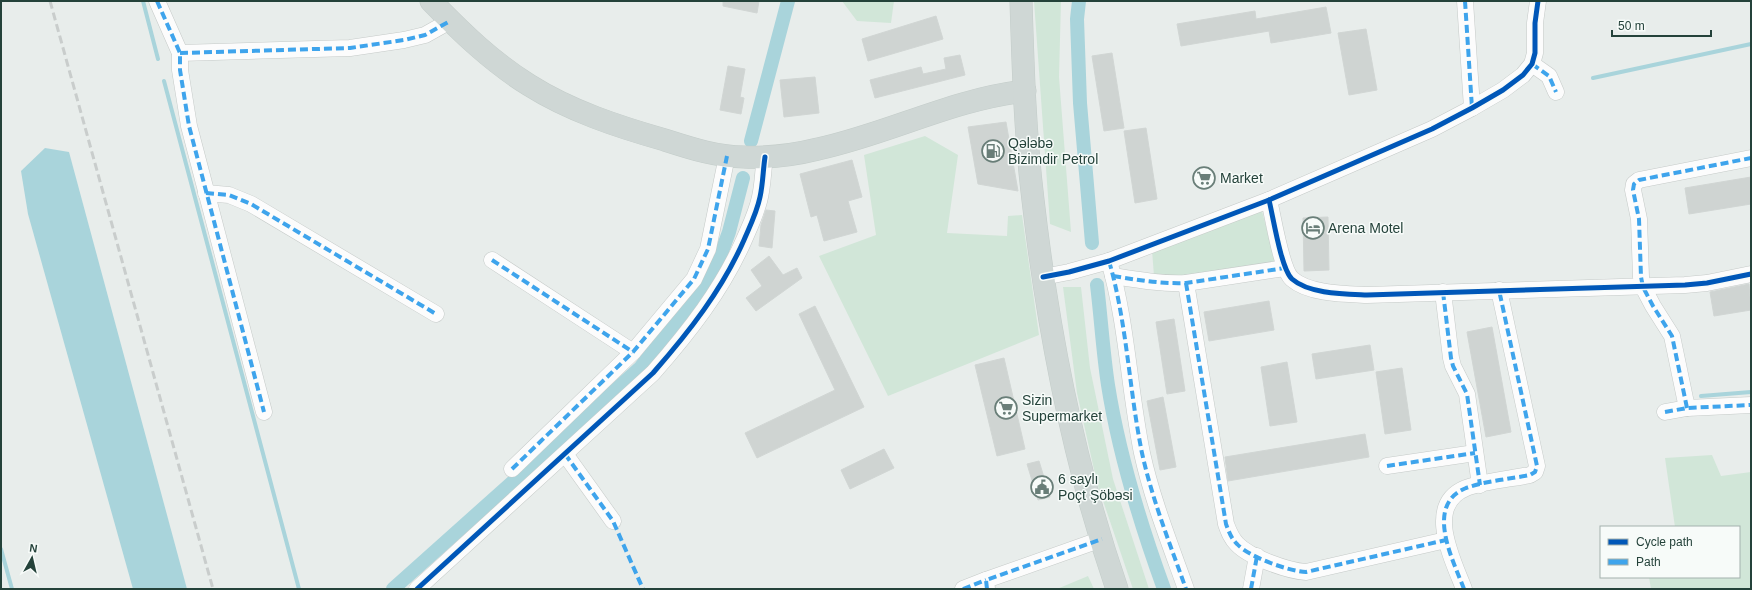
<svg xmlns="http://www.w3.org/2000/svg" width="1752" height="590" font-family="Arial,sans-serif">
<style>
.green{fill:#d1e6d8}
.water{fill:#a9d4db}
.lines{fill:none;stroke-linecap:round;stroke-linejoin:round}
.stream{stroke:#a9d4db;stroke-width:4}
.canal{stroke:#a9d4db;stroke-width:14}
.building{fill:#cfd4d2;stroke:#d1d6d4}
.minor-casing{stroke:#c5cac8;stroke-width:17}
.primary-casing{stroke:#c3ccc9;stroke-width:23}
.minor{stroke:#fcfcfc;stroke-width:16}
.primary{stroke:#cfd7d5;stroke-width:22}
.rail{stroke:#c9cdcc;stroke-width:3;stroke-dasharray:8 4;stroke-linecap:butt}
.quiet{stroke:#3ea4ec;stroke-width:4;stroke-dasharray:8 4;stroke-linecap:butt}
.cycleway-casing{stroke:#f7fbf9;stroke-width:8}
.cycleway{stroke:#0057b8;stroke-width:5}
.labels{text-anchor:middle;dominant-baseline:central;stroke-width:3;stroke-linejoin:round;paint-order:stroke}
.poi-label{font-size:14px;fill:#24423a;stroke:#f7fbf9;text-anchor:start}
</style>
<rect width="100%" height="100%" fill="#e8edeb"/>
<!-- green -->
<g class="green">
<polygon points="842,1 894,1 891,23 857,21"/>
<polygon points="1034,1 1061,1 1059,77 1071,232 1050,224"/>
<polygon points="925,136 958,155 947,233 1007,236 1008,216 1022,215 1039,335 888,396 819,256 876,235 864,155"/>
<polygon points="1262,211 1275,262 1186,278 1154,276 1152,250"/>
<polygon points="1063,287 1081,287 1090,368 1113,479 1149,589 1133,589 1097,483 1077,393"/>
<polygon points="1712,455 1721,476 1751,472 1751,589 1651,589 1649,577 1739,577 1739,527 1675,527 1665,458"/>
<polygon points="1088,576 1094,589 1057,589"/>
</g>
<!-- water -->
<polygon class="water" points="45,148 69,152 187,589 133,589 28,214 21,171"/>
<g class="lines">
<!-- stream -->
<g class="stream">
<polyline points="143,1 158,59"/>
<polyline points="1593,78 1751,44"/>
<polyline points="164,81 299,589"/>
<polyline points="1701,396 1751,392"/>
<polyline points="1,549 12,589"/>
</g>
<!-- canal -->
<g class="canal">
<polyline points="1079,1 1077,19 1080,103 1092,243"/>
<polyline points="751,141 788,1"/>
<path d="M1097,285C1101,318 1103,352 1108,385C1119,455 1140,523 1164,589"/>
<polyline points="393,589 640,368 703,287 718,262 729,232 743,178"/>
</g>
</g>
<!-- building -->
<g class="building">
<polygon points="723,1 759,1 757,13 723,6"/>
<polygon points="1326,7 1331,33 1271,43 1269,31 1181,46 1177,24 1255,11 1256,19"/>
<polygon points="936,16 943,39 868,61 862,39"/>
<polygon points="1366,29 1377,90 1349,95 1338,33"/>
<polygon points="1112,53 1124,128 1104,131 1092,56"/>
<polygon points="960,55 965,75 875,98 870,80 921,67 923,74 946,69 944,58"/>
<polygon points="728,66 745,69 740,97 744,98 741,114 720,110"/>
<polygon points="815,77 819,113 784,117 780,80"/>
<polygon points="1006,122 1018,191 978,184 968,127"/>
<polygon points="1146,128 1157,199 1135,203 1124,131"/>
<polygon points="852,160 862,197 848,201 857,232 824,241 817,215 811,217 800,174"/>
<polygon points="1751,177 1751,204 1689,214 1685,188"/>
<polygon points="766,210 775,211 772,248 759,246 761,225"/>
<polygon points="1328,217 1329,270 1304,271 1303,218"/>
<polygon points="769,256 783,275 797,268 802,278 756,311 746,298 762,286 751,270"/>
<polygon points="1749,284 1751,310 1714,316 1710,292"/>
<polygon points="1269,301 1274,330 1209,341 1204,312"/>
<polygon points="815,306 864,407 757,458 745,433 835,390 799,314"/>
<polygon points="1174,319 1185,391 1167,394 1156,322"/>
<polygon points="1492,327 1511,432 1486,437 1467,332"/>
<polygon points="1370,345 1374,370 1316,379 1312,354"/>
<polygon points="1004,358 1025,449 997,456 975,365"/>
<polygon points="1287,362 1297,422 1270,426 1261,367"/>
<polygon points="1402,368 1411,430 1385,434 1376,372"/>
<polygon points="1163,397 1176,467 1160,470 1147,401"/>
<polygon points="1365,434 1369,457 1228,481 1225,457"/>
<polygon points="884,449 894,468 850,489 841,470"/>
<polygon points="1039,461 1050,497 1038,500 1027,464"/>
</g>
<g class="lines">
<!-- minor casing -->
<g class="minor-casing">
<g id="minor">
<polyline points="157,1 180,53 180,70 189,126 264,412"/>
<polyline points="1465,1 1472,108"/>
<polyline points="180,53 350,48 404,40 425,35 450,21"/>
<polyline points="1532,64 1549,76 1556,92"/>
<polyline points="206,193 229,195 251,204 436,314"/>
<path d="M1269,200C1273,216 1281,269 1292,279C1309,294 1345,294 1367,295L1685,285L1707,283L1751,274"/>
<polyline points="492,260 633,352"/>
<path d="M1109,261C1127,323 1129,389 1142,453C1152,499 1170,544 1186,589"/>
<path d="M1113,276C1138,280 1161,284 1186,283L1285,268"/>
<polyline points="1043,277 1069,272 1109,261 1269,200 1432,129 1472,108 1503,90 1523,75 1532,64 1535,53 1535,23 1538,1"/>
<path d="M1186,283L1226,524C1229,532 1231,538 1237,544C1249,557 1288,571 1306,572L1446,540"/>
<polyline points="1443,292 1451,358 1453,366 1467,394 1480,485"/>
<polyline points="1687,408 1672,336 1653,306 1643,287 1641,277 1639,219 1633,190 1634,184 1639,180 1751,158"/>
<polyline points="1665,412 1687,408 1751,405"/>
<polyline points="565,454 613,521"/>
<polyline points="1387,466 1475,453"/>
<polyline points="512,469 633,352 694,279 708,249 727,156"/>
<path d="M417,589L653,373C689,332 722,290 744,240C750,226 757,212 760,197C763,184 763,170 765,157"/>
<polyline points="963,589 986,580"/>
<polyline points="987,589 986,580 1102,539"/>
<polyline points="1251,589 1257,556"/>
<path d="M1464,589C1453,560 1424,505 1466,488C1485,481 1510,479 1530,475L1535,472L1537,466L1499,290"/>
</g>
</g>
<!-- primary casing -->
<g class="primary-casing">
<g id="primary">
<path d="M431,1C461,32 492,62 529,85C570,111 619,127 665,140C690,148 717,157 744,157C769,158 794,155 818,149C888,134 953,99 1025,91"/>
<path d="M1021,1C1023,67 1025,134 1033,200C1048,331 1074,464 1117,589"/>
</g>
</g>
<!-- minor -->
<use href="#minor" class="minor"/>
<!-- primary -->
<use href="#primary" class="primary"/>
<!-- rail -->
<polyline class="rail" points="50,1 213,589"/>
<!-- quiet -->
<g class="quiet">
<polyline points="157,1 180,53 180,70 189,126 264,412"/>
<polyline points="1465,1 1472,108"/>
<polyline points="180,53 350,48 404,40 425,35 450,21"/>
<polyline points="1532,64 1549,76 1556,92"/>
<polyline points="206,193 229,195 251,204 436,314"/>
<polyline points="492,260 633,352"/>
<path d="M1109,261C1127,323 1129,389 1142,453C1152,499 1170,544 1186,589"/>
<path d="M1113,276C1138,280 1161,284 1186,283L1285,268"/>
<path d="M1186,283L1226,524C1229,532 1231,538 1237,544C1249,557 1288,571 1306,572L1446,540"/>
<polyline points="1443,292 1451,358 1453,366 1467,394 1480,485"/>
<polyline points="1687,408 1672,336 1653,306 1643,287 1641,277 1639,219 1633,190 1634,184 1639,180 1751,158"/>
<polyline points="1665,412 1687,408 1751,405"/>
<polyline points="565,454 613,521 643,589"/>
<polyline points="1387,466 1475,453"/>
<polyline points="512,469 633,352 694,279 708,249 727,156"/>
<polyline points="963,589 986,580"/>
<polyline points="987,589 986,580 1102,539"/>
<polyline points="1251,589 1257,556"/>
<path d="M1464,589C1453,560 1424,505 1466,488C1485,481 1510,479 1530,475L1535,472L1537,466L1499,290"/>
</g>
<!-- cycleway casing -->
<g class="cycleway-casing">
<g id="cycleway">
<path d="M1269,200C1273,216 1281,269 1292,279C1309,294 1345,294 1367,295L1685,285L1707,283L1751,274"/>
<polyline points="1043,277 1069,272 1109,261 1269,200 1432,129 1472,108 1503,90 1523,75 1532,64 1535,53 1535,23 1538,1"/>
<path d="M417,589L653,373C689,332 722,290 744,240C750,226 757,212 760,197C763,184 763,170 765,157"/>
</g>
</g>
<!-- cycleway -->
<use href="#cycleway" class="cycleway"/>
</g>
<!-- icons -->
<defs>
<g id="fuel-ring" transform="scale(1.15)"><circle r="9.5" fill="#f7fbf9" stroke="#697e78" stroke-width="1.5"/><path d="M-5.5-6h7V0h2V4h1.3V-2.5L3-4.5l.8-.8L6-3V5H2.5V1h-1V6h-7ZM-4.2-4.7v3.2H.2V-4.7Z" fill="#697e78"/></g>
<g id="supermarket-ring" transform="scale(1.15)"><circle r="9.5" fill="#f7fbf9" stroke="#697e78" stroke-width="1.5"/><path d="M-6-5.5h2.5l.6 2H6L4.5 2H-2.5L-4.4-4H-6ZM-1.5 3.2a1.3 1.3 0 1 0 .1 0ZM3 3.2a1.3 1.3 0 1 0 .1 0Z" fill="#697e78"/></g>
<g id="hotel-ring" transform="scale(1.15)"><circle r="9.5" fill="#f7fbf9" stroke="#697e78" stroke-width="1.5"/><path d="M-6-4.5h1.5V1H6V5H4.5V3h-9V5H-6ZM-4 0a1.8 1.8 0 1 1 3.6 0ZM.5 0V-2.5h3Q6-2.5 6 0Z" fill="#697e78"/></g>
<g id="civic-ring" transform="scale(1.15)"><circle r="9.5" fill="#f7fbf9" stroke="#697e78" stroke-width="1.5"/><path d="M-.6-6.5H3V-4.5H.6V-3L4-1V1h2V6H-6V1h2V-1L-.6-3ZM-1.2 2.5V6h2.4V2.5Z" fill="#697e78"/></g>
</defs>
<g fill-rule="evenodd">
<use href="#fuel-ring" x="993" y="151"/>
<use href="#supermarket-ring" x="1204" y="178"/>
<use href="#hotel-ring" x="1313" y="228"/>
<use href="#supermarket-ring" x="1006" y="408"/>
<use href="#civic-ring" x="1042" y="487"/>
</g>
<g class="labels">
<!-- poi labels -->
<g class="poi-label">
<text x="1008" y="143">Qələbə<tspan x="1008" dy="16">Bizimdir Petrol</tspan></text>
<text x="1220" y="178">Market</text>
<text x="1328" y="228">Arena Motel</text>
<text x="1022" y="400">Sizin<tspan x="1022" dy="16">Supermarket</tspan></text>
<text x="1058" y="479">6 saylı<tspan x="1058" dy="16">Poçt Şöbəsi</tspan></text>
</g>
</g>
<!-- border -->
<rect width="1752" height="590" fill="none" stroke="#24423a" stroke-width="4"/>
<!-- legend -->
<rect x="1600" y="526" width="140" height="52" fill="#f7fbf9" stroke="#a3b1ad"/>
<rect x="1608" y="539" width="20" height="6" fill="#0057b8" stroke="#a3b1ad"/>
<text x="1636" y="546" font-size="12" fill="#24423a">Cycle path</text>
<rect x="1608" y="559" width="20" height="6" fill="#3ea4ec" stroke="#a3b1ad"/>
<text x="1636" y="566" font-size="12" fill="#24423a">Path</text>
<!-- north arrow -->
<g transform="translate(32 558) rotate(8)" stroke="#f7fbf9" stroke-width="3" paint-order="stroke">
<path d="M0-3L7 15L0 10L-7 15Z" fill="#24423a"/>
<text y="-6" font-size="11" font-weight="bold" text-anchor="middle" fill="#24423a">N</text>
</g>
<!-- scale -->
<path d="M1612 30v6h99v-6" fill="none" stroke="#24423a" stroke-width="2"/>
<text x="1618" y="30" font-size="12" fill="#24423a" stroke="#f7fbf9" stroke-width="3" paint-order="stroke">50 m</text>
</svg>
